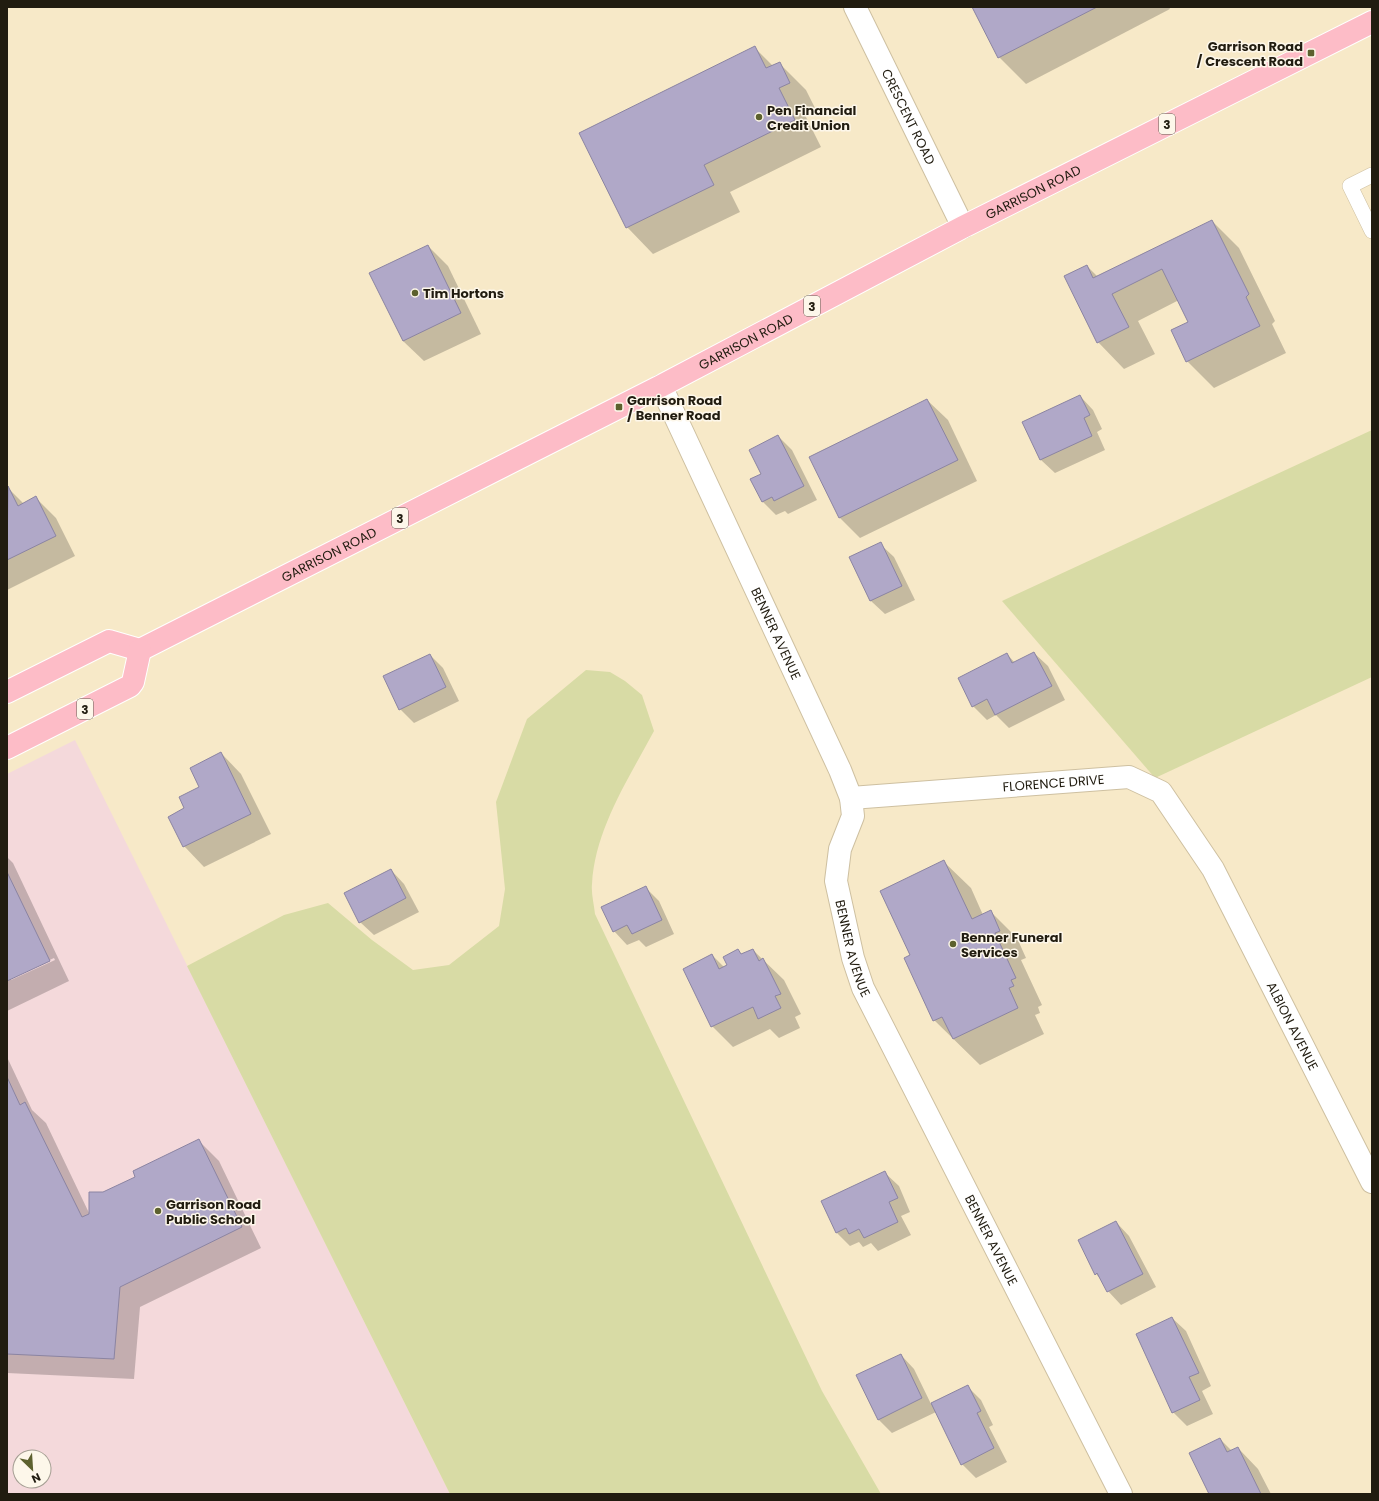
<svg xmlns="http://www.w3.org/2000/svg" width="1379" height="1501" font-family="Poppins,sans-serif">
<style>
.education{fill:#f4d9db;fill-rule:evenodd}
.green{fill:#d8dba5}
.shadow{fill:#0003;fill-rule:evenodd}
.building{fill:#b0a8c8;stroke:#8b84a2}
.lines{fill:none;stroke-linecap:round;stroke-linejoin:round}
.lane-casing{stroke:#cec0a1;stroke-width:16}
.street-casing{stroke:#cec0a1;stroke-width:24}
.secondary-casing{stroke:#cec0a1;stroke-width:24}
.primary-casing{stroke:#fff;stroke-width:24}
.lane{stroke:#fff;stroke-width:15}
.street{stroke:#fff;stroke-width:22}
.secondary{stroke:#fff;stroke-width:22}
.primary{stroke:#fdbcc7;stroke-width:22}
.poi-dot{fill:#5d612e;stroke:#fdf7ea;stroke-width:1.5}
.labels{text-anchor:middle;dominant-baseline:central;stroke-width:3;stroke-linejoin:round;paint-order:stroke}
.shield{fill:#fdf7ea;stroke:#635e51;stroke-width:1}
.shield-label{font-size:12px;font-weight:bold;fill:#211c10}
.poi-label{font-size:13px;font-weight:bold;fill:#211c10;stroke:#fdf7ea;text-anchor:start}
.street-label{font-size:13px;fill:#211c10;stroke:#fdf7ea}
</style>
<rect width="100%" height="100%" fill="#f7e9c8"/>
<!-- education -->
<path class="education" d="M75,740L450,1494H7V774ZM20,1457H44V1481H20Z"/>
<!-- green -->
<g class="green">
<polygon points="1372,430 1372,677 1155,778 1002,601"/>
<path d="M586,670L610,672L625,681L642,695L654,731C629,778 595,829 592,884C591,893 594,904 595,914L822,1391L881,1494H450L187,966L284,915L328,903L372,940L413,970L449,965L499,926L505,889L496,802L527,719Z"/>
</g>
<!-- shadow -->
<g class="shadow">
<polygon points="973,7 1169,7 1170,9 1026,84 999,57"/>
<polygon points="755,48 773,66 779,63 806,90 816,110 805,115 821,147 730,192 740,212 653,254 627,227"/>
<polygon points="1212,221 1239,248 1275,321 1272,324 1286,353 1214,388 1187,361 1189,322 1179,300 1138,321 1155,354 1124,369 1098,342 1087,266 1098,277"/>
<polygon points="428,246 448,266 481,334 424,361 403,341 371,273"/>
<polygon points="1080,396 1093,410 1102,429 1097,432 1105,450 1055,473 1041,460 1024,422"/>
<polygon points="927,400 948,420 977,481 860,538 840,518 810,457"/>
<polygon points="778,436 792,450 817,500 788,514 785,511 776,515 763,502 752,480 762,474"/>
<polygon points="7,487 24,504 36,498 56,518 75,556 7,590"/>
<polygon points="880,544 894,557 915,600 885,614 871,601 851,558"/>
<polygon points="1034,653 1048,666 1065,700 1009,728 996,715 987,720 973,706 1007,654 1015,663"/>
<polygon points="430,655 443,668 459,701 414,723 400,709"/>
<polygon points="221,753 241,774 271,834 204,867 184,846 186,809"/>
<path d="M7,857L13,863L69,981L7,1011ZM54,958L55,960L11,980V978Z"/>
<polygon points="944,862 971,888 983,915 990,911 1017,938 1026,958 1021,960 1042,1005 1038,1007 1040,1013 1035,1015 1044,1034 980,1065 934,1020 911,955"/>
<polygon points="391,870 404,884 419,912 374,935 360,922"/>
<polygon points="646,888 659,901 674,934 646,947 639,940 627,945 614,931"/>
<polygon points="753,950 784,980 801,1014 795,1017 800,1028 779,1038 770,1029 733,1047 712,1026 685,969 712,955 724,967 729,965 738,951 742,955"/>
<polygon points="7,1057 32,1110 46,1123 90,1215 103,1193 137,1177 198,1140 219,1161 261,1248 140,1307 134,1379 7,1373"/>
<polygon points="885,1173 899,1186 910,1212 901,1216 911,1235 878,1251 871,1243 863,1247 859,1242 850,1246 837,1233"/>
<polygon points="1116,1222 1129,1236 1156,1287 1121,1305 1108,1291 1102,1280 1096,1274"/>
<polygon points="1172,1318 1186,1331 1211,1386 1202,1391 1213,1414 1187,1426 1173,1412"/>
<polygon points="901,1355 914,1369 931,1404 967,1386 981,1400 993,1425 989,1427 1007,1462 976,1478 962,1464 936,1412 892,1433 878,1419"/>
<polygon points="1220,1439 1232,1451 1238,1448 1258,1469 1271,1494 1210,1494"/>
</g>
<!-- building -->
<g class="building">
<polygon points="972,7 1097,7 998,58"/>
<polygon points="755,46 766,68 780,62 790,83 779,88 795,120 704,165 714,185 626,228 579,133"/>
<polygon points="1212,220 1249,294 1246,297 1260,326 1186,362 1171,330 1188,322 1162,269 1112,294 1129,327 1097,343 1064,276 1087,265 1093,278"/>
<polygon points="428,245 461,313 403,341 369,273"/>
<polygon points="1080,395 1090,415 1084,418 1092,436 1040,460 1022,422"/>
<polygon points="927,399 958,460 839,518 809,457"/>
<polygon points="778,435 804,486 774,501 772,497 762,502 750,479 761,474 749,450"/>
<polygon points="8,486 18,506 36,496 56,536 7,560"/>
<polygon points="881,542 902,586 870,601 849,557"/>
<polygon points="1034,652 1052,686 995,715 987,699 972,707 958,678 1007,653 1012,663"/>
<polygon points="430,654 446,687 399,710 383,676"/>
<polygon points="221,752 251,814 183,847 168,817 184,808 179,797 199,787 190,768"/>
<polygon points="944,860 972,919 991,910 1000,931 995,933 1016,978 1011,980 1014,986 1009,988 1018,1008 953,1039 942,1017 933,1021 904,958 910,955 880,891"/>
<polygon points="391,869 406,898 359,923 344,893"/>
<polygon points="7,872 50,961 7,981"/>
<polygon points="646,886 662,920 632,934 627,925 613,932 601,907"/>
<polygon points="738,949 741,954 753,949 759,961 763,958 781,994 775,996 781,1008 758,1019 753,1007 711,1027 683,969 712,954 719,969 727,965 723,957"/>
<polygon points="7,1077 20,1105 25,1102 82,1217 89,1214 89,1192 103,1192 135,1177 133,1171 199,1139 242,1227 120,1287 114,1359 7,1354"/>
<polygon points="885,1171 898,1198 889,1202 898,1222 864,1238 859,1229 849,1234 846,1228 836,1233 821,1201"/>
<polygon points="1116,1221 1143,1274 1107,1292 1097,1273 1095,1275 1078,1240"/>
<polygon points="1172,1317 1199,1373 1189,1377 1200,1400 1172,1413 1136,1334"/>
<polygon points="901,1354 922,1398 878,1420 856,1375"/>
<polygon points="968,1385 981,1411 977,1413 994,1448 961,1465 931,1403"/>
<polygon points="1220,1438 1227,1452 1238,1447 1261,1494 1209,1494 1189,1453"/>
</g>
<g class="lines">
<!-- lane casing -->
<g class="lane-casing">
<polyline id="lane" points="1372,175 1350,186 1372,231"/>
</g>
<!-- street casing -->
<g class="street-casing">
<g id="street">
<path id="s1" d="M661,386L840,770L851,798L853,816L840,849L836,881L853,958L863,988L1121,1494"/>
<path id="s2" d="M851,798L1129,777L1161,792L1213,869L1372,1182"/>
</g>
</g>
<!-- secondary casing -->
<g class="secondary-casing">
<g id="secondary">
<path id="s3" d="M855,7L963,227"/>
</g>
</g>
<!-- primary casing -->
<g class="primary-casing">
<g id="primary">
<path id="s4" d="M7,692L109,641L140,650L661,386L963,227L1372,22"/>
<polyline points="7,748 130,686 133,682 140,650"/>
</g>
</g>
<!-- lane -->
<use href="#lane" class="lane"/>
<!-- street -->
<use href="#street" class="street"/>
<!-- secondary -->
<use href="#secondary" class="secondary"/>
<!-- primary -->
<use href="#primary" class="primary"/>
</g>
<!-- markers -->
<g class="poi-dot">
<rect x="1307" y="49" width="8" height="8" rx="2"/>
<circle cx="759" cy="117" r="4"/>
<circle cx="415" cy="293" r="4"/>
<rect x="615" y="403" width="8" height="8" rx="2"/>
<circle cx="953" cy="944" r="4"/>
<circle cx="158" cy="1211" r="4"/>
</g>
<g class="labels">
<!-- shield labels -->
<g class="shield">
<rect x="1159" y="114" width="16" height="20" rx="3"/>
<rect x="804" y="296" width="16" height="20" rx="3"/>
<rect x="392" y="508" width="16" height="20" rx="3"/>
<rect x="77" y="699" width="16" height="20" rx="3"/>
</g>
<g class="shield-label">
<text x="1167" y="124">3</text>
<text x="812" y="306">3</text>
<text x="400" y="518">3</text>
<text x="85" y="709">3</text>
</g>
<!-- poi labels -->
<g class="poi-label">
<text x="1303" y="46" text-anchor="end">Garrison Road<tspan x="1303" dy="15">/ Crescent Road</tspan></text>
<text x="767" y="110">Pen Financial<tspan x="767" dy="15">Credit Union</tspan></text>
<text x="423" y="293">Tim Hortons</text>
<text x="627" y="400">Garrison Road<tspan x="627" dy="15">/ Benner Road</tspan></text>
<text x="961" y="937">Benner Funeral<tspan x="961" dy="15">Services</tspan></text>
<text x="166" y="1204">Garrison Road<tspan x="166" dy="15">Public School</tspan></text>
</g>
<!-- street labels -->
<g class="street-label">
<text stroke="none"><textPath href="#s3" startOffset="122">CRESCENT ROAD</textPath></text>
<text stroke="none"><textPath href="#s4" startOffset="1150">GARRISON ROAD</textPath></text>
<text stroke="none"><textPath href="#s4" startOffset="826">GARRISON ROAD</textPath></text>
<text stroke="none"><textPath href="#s4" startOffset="358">GARRISON ROAD</textPath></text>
<text stroke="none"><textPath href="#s1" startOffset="273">BENNER AVENUE</textPath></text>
<text stroke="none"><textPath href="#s2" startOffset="203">FLORENCE DRIVE</textPath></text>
<text stroke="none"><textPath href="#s1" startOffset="609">BENNER AVENUE</textPath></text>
<text stroke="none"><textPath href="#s2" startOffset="583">ALBION AVENUE</textPath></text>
<text stroke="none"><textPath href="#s1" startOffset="933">BENNER AVENUE</textPath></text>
</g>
</g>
<!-- border -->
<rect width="1379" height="1501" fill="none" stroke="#211c10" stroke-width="16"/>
<!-- north arrow -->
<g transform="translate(32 1469) rotate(155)"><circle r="19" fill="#fdf7ea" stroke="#a59f93"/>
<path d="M0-3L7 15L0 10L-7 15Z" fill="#5d612e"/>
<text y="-6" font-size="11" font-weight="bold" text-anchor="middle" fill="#211c10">N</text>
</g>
</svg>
